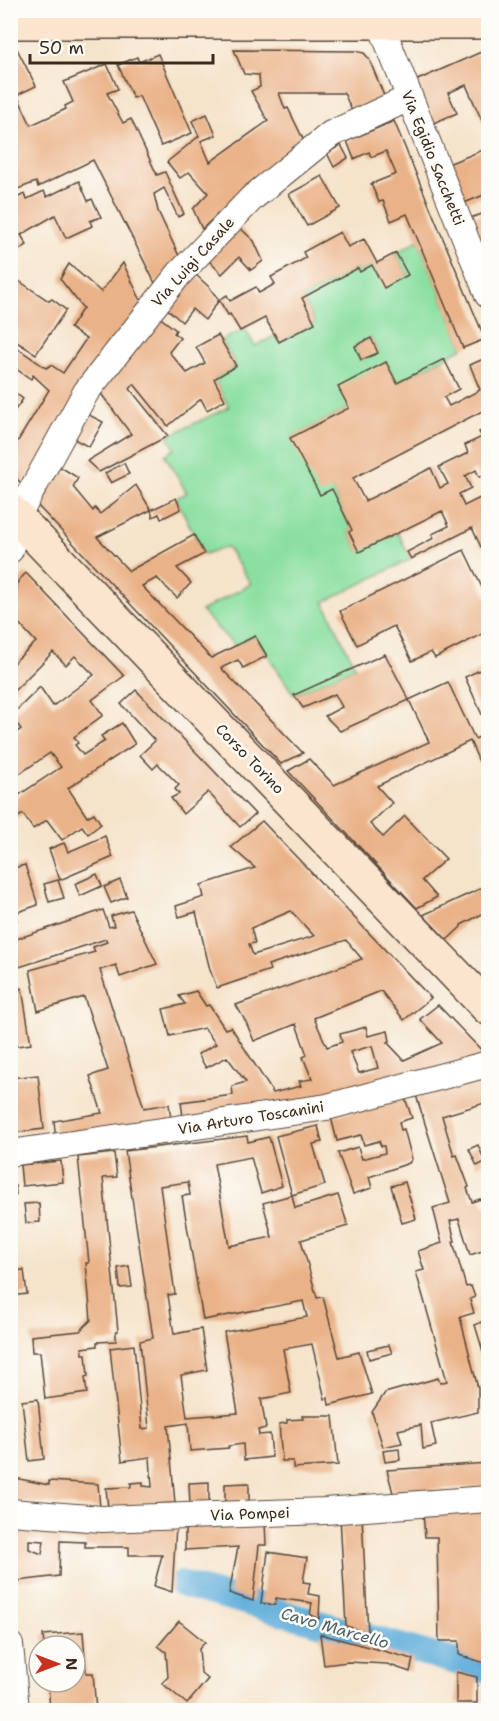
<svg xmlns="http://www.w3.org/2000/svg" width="499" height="1721" font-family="'Shantell Sans',sans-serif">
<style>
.green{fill:#8bdfa1;stroke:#638460;stroke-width:1.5;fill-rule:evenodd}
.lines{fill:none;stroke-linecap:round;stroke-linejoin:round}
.canal{stroke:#60aeda;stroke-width:26}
.building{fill:#eab288;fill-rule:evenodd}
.street-casing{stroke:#574638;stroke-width:28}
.secondary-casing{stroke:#574638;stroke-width:36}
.street{stroke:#fff;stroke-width:26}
.secondary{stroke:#fbe5cf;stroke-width:33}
.labels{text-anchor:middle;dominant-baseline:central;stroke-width:5;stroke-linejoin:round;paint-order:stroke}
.street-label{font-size:15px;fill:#3b2a1e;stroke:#fdfcf7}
.water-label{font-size:16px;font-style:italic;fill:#4a5f69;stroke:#fdfcf7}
</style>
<rect width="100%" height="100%" fill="#fdfcf7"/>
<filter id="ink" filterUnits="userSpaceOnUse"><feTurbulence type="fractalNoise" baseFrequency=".0167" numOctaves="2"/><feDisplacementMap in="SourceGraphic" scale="12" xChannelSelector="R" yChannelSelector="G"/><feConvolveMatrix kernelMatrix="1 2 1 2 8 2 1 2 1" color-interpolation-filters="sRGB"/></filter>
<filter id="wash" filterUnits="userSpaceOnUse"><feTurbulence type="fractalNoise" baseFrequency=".008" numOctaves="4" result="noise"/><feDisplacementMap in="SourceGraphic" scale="24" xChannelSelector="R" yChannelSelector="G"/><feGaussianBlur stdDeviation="1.35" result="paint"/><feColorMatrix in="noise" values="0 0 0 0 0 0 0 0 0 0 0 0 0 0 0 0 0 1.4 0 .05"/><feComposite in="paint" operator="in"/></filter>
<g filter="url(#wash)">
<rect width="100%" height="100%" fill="#f5e3ca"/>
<!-- green -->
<path class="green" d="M418,240L463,348L397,383L386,362L349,408L291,438L332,489L352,530L349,532L359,551L398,533L411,559L324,602L355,667L294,695L255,636L235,646L201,611L251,584L227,547L204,554L176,498L187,493L165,455L175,449L168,436L229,407L214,379L236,366L222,340L245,329L255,346L275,336L279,342L315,323L302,298L358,268L361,272L372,265L408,275L396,253ZM371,338L378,352L361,360L355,346Z"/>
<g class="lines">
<!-- canal -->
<polyline class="canal" points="181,1584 488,1671"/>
</g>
<g id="blocks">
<!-- building -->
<g class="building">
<polygon points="10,49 17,49 36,86 17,95 31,125 66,109 65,106 73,102 64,82 107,64 118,89 107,93 123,123 131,119 157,175 165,172 184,214 178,217 164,188 154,194 158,211 179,256 156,285 93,160 38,187 36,182 10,192"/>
<polygon points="234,50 355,51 364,53 369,59 385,98 353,113 344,93 279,93 285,109 288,108 304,141 245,188 202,229 193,209 208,193 189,172 180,178 167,162 199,136 192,121 207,114 216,135 201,141 210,162 268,121 251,91 260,87 259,75 244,74"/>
<polygon points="481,52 488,68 488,134 466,85 448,93 457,113 431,124 413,82"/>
<polygon points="158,54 192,133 161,146 139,96 133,98 118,65 137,57 139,62"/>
<polygon points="394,121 485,339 463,348 407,214 391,221 383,201 379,202 371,184 396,174 386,151 371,157 369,152 354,159 347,141"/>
<polygon points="341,145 348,158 334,167 327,153"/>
<polygon points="488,148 488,191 483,193 484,195 464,203 448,164"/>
<polygon points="322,176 340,208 307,226 289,194"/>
<polygon points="79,181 88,201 92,199 101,217 90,221 92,226 66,238 55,215 21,235 27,245 12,254 13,257 10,258 10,202 24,194 27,199 44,191 47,197"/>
<polygon points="488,212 488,264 470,218"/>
<polygon points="237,225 254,241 263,261 251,270 239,257 222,274 206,258"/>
<polygon points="340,232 348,247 364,239 377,263 396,253 408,275 384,288 372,265 360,272 358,268 302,298 315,323 279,342 265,318 240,331 230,314 228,315 219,300 205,320 192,309 182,322 165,307 193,272 209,287 219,300 227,295 230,301 256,287 259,293 275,284 271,277 306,258 303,252"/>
<polygon points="123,263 142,303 23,485 10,472 10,440 18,441 49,390 33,375 31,379 10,365 10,343 46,368 51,365 63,373 86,339 70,328 83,308 60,279 69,264 101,292"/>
<polygon points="16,279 49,301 52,299 66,310 36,354 10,338 10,287"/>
<polygon points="158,316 176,330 174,333 180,338 169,352 187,373 205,363 196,347 218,335 236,366 214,379 225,400 207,410 201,399 168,426 134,384 130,389 168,436 99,472 87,461 131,434 99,391"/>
<polygon points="371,338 378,353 361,360 355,346"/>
<polygon points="488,357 488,408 353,478 365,501 431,468 440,488 448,484 439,467 468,453 465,445 482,437 479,432 488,428 488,473 479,477 476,470 465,476 471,488 459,494 464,506 488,494 488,543 481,547 472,528 411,559 407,552 434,538 432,534 449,526 442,511 359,552 349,532 352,530 332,489 320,495 290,438 349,408 338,387 386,362 397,383 444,359 459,389 444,397 449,406 480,390 470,365"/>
<polygon points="10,389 23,399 10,417"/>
<polygon points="87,414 103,422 89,447 74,439"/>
<polygon points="124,463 129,474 111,483 105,473"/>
<polygon points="59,466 78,478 73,487 93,511 95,508 100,514 136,485 151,510 97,537 129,571 194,535 204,554 177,568 191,583 177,598 157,578 142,586 211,658 255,636 267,656 243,668 238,660 221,668 303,753 281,764 36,504"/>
<polygon points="176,498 181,509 161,519 159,514 153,517 151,510"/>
<polygon points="464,550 488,600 488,631 435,658 431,652 412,661 394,626 357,645 340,611"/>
<polygon points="26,573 124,676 92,700 103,715 74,737 78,743 75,745 83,755 105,741 101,736 122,723 135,744 68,788 87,817 94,813 101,824 88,834 82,826 62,840 47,820 33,829 23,814 10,822 10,801 61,767 50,753 10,780 10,737 21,729 11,716 40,687 53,706 94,675 75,656 66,665 53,652 10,695 10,666 36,642 13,617 18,581"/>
<polygon points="385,654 409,700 448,682 475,739 488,733 488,782 470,741 377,786 392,803 370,824 383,837 405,816 446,859 422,880 437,897 417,908 288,771 309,759 334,785 429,742 409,700 340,731 325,716 342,707 335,694 303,708 294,695"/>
<polygon points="488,666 488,721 484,719 465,677"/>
<polygon points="136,690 216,773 255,814 240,827 208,792 183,814 171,798 179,794 175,789 179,785 158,764 153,769 140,755 155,741 121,704"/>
<path d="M262,821L431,998L404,1020L381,991L314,1018L327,1047L342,1042L340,1034L366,1027L368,1036L388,1031L390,1041L387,1042L404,1060L442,1043L420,1019L438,1005L488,1057L286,1112L184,1125L181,1102L233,1095L232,1086L246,1082L227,1057L206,1068L198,1054L216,1044L204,1028L170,1036L163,1009L185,1004L179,996L196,991L206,1006L209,1005L225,1029L231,1027L273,1093L301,1086L299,1081L312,1079L303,1057L307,1055L296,1024L254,1041L246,1022L236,1005L362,959L346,940L268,965L270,970L217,988L210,970L196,912L179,917L176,906L204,897L201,885L255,868L231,847ZM291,911L314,936L253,955L249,944L255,943L251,928ZM372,1046L378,1068L359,1073L350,1052Z"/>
<polygon points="105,836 113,857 60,880 49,849 64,843 68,852"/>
<polygon points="25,865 38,905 15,913 17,921 10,923 10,869"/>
<polygon points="97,874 102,886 80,896 75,884"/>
<polygon points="58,880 64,898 49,902 44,884"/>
<polygon points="120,880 127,897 111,903 104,887"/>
<polygon points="488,885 488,911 461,925 461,927 447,940 423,915"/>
<polygon points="103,910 109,927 114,926 111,916 131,910 157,964 120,977 116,965 100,970 144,1108 169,1104 172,1127 56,1141 54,1121 102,1113 90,1076 108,1070 84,997 38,1011 30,970 95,952 93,947 107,942 106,939 10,970 10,941"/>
<polygon points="22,988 31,1044 10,1047 10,990"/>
<polygon points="38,1075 44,1129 10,1133 10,1078"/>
<polygon points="488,1076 488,1102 442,1116 454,1156 457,1155 469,1187 467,1188 472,1202 480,1199 488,1210 488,1249 470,1255 459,1219 450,1221 455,1241 453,1242 466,1287 471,1286 475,1297 470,1299 474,1313 460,1317 478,1388 478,1412 431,1423 436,1446 423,1449 421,1425 398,1430 402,1443 383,1447 372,1412 385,1393 438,1378 440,1383 447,1381 416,1272 424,1270 418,1251 442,1243 433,1208 450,1203 416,1095"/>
<polygon points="405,1098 412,1118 399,1122 401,1130 404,1129 412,1159 409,1163 369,1177 372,1188 353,1194 338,1153 358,1147 362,1159 385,1153 384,1146 381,1146 379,1141 364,1145 361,1135 337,1141 331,1117"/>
<path d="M318,1126L322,1142L313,1144L325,1185L292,1195L295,1208L338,1195L348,1226L301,1240L317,1298L323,1297L339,1357L359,1352L372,1394L329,1405L328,1398L325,1399L312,1344L283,1349L291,1393L261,1399L266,1428L258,1430L259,1435L270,1434L272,1457L244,1460L243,1444L228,1446L229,1448L190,1451L188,1423L168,1426L175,1503L154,1504V1507L108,1508L106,1488L131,1487V1483L143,1482V1486L152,1487L150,1457L122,1461L110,1348L134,1345L142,1429L149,1428L140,1341L153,1338L125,1151L247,1136L248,1142L269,1137L282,1186L261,1193L251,1157L214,1164L229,1246L272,1237L263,1203L292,1195L276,1136ZM188,1182L190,1195L182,1196L203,1320L303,1301L307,1317L224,1332L238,1413L187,1417L181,1375L207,1370L201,1329L174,1334L168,1295L175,1294L160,1186Z"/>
<polygon points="478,1145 485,1162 477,1166 469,1149"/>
<polygon points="114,1153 117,1177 103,1178 118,1331 116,1332 116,1341 97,1342 97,1346 82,1348 83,1354 86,1354 88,1376 85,1377 87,1393 45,1399 40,1352 32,1352 31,1336 80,1331 91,1320 86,1263 89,1263 78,1157"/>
<polygon points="61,1161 63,1182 22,1186 20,1165"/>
<polygon points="405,1182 416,1219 402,1223 391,1186"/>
<polygon points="15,1186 16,1195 13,1195 14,1216 10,1216 10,1187"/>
<polygon points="39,1203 40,1222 26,1223 24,1204"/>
<polygon points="129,1266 132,1287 120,1288 118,1268"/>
<polygon points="24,1270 27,1294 10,1296 10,1271"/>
<polygon points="488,1319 488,1357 485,1358 475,1325"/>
<polygon points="389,1345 392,1353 369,1359 367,1350"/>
<polygon points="38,1399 44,1459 29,1461 22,1401"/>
<polygon points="302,1416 333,1416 338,1465 293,1468 293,1461 282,1461 279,1424 287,1423 287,1420 303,1419"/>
<polygon points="399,1449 400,1460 385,1462 383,1451"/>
<polygon points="488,1463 488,1486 393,1493 387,1470"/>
<polygon points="10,1477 49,1485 49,1481 98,1484 100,1508 10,1501"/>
<polygon points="209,1482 209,1504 190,1505 189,1483"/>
<polygon points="249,1483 249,1502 225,1503 225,1484"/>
<polygon points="488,1509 488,1578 485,1578 483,1633 488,1634 488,1664 459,1655 459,1641 439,1641 437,1537 425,1537 423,1513"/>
<polygon points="362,1516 368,1633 346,1626 340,1517"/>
<path d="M10,1517L176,1526L172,1592L154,1586L162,1555H129V1547H85V1542L60,1541L59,1576L10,1582ZM29,1540L44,1541L42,1554L29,1549Z"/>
<polygon points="265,1522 266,1545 259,1545 253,1601 229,1593 238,1547 185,1550 185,1526"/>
<polygon points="268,1552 307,1558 303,1582 310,1583 308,1594 320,1596 319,1619 310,1615 312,1603 276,1598 275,1605 261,1603"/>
<polygon points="179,1621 205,1642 199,1649 201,1673 208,1679 187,1704 162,1683 168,1677 166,1652 158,1646"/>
<polygon points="83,1632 86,1673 93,1673 96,1710 50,1710 48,1682 75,1682 75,1646 44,1646 43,1635"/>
<polygon points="320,1634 413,1659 410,1672 387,1664 348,1662 324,1665"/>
<polygon points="456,1672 477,1677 477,1703 456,1703"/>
</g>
</g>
</g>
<g filter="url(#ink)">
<use href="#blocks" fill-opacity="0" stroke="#574638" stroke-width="1.5"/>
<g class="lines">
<!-- street casing -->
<g class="street-casing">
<g id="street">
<polyline points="375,10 488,295"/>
<polyline points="10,550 17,517 86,392 179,274 252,198 331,134 409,98"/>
<polyline points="10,1153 327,1107 488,1064"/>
<polyline points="10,1512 102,1519 325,1511 488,1499"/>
<polyline points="10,1645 16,1710"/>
</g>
</g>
<!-- secondary casing -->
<g class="secondary-casing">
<g id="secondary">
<polyline points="10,22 488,22"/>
<polyline points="10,510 488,1008"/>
</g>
</g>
<!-- street -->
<use href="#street" class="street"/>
<!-- secondary -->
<use href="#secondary" class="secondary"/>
</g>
</g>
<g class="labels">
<!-- street labels -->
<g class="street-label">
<text transform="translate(433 158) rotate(68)">Via Egidio Sacchetti</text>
<text transform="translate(193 262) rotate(-48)">Via Luigi Casale</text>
<text transform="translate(250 759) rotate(46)">Corso Torino</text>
<text transform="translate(251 1118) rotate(-9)">Via Arturo Toscanini</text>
<text transform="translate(250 1514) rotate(-2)">Via Pompei</text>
</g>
<!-- water labels -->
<g class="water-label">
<text transform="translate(335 1628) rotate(16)">Cavo Marcello</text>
</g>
</g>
<!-- margin -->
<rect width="499" height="1721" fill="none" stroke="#fdfcf7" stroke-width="36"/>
<!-- north arrow -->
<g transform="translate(57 1664) rotate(90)"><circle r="28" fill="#fdfcf7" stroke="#afa8a0" stroke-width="1.5"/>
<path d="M0-4.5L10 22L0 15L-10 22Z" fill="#c8321e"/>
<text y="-9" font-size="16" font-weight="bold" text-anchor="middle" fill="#3b2a1e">N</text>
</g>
<!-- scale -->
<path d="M30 54v9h183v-9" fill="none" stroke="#3b2a1e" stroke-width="3"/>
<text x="39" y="54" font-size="18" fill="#3b2a1e" stroke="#fdfcf7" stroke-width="4.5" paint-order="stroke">50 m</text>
</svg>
